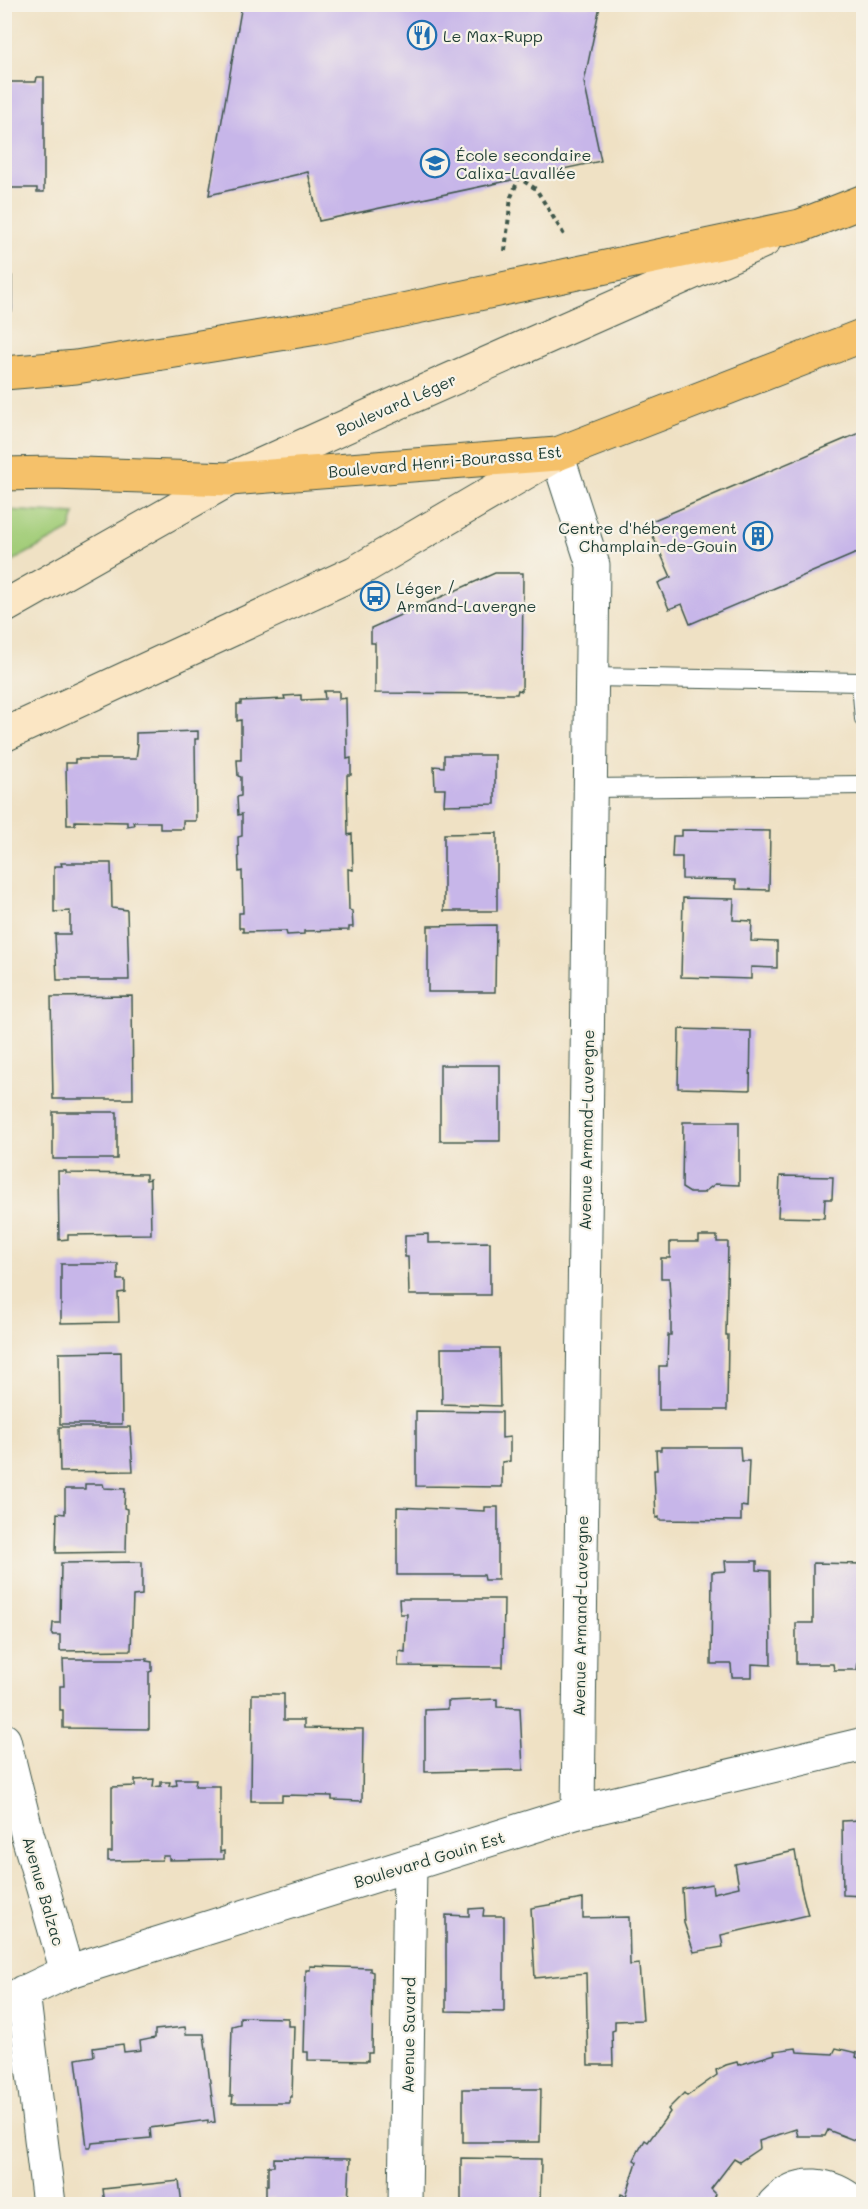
<svg xmlns="http://www.w3.org/2000/svg" width="868" height="2209" font-family="Mali,sans-serif">
<style>
.green{fill:#a3cd79;stroke:#618556;stroke-width:1.5}
.building{fill:#c7b6e9}
.lines{fill:none;stroke-linecap:round;stroke-linejoin:round}
.service-casing{stroke:#3e564a;stroke-width:20}
.minor-casing{stroke:#3e564a;stroke-width:35}
.tertiary-casing{stroke:#3e564a;stroke-width:35}
.secondary-casing{stroke:#3e564a;stroke-width:35}
.primary-casing{stroke:#3e564a;stroke-width:35}
.path{stroke:#3e564a;stroke-width:4;stroke-dasharray:4.5 4.5;stroke-linecap:butt}
.service{stroke:#fff;stroke-width:18}
.minor{stroke:#fff;stroke-width:33}
.tertiary{stroke:#fff;stroke-width:33}
.secondary{stroke:#fbe6c4;stroke-width:33}
.primary{stroke:#f5c16b;stroke-width:33}
.labels{text-anchor:middle;dominant-baseline:central;stroke-width:4.5;stroke-linejoin:round;paint-order:stroke}
.poi-label{font-size:16px;fill:#1f3d34;stroke:#f7f3e8;text-anchor:start}
.street-label{font-size:16px;fill:#1f3d34;stroke:#f7f3e8}
</style>
<rect width="100%" height="100%" fill="#f7f3e8"/>
<filter id="ink" filterUnits="userSpaceOnUse"><feTurbulence type="fractalNoise" baseFrequency=".0167" numOctaves="2"/><feDisplacementMap in="SourceGraphic" scale="12" xChannelSelector="R" yChannelSelector="G"/><feConvolveMatrix kernelMatrix="1 2 1 2 8 2 1 2 1" color-interpolation-filters="sRGB"/></filter>
<filter id="wash" filterUnits="userSpaceOnUse"><feTurbulence type="fractalNoise" baseFrequency=".008" numOctaves="4" result="noise"/><feDisplacementMap in="SourceGraphic" scale="24" xChannelSelector="R" yChannelSelector="G"/><feGaussianBlur stdDeviation="1.35" result="paint"/><feColorMatrix in="noise" values="0 0 0 0 0 0 0 0 0 0 0 0 0 0 0 0 0 1.4 0 .05"/><feComposite in="paint" operator="in"/></filter>
<g filter="url(#wash)">
<rect width="100%" height="100%" fill="#efe1c4"/>
<!-- green -->
<polygon class="green" points="4,510 5,510 75,514 70,530 5,565"/>
<g id="blocks">
<!-- building -->
<g class="building">
<polygon points="242,4 600,6 584,82 601,161 319,221 308,172 209,195"/>
<polygon points="37,77 44,77 44,192 37,192 37,188 4,188 4,82 36,82"/>
<rect x="4" y="276" width="8" height="35"/>
<polygon points="864,431 864,550 690,624 682,604 669,609 658,583 671,577 647,523"/>
<polygon points="495,573 523,573 522,691 518,690 517,694 375,693 375,643 371,643 371,628"/>
<polygon points="324,691 339,691 339,699 346,698 347,759 351,758 351,775 347,775 348,835 352,834 353,870 348,869 349,910 352,911 353,927 349,927 349,930 304,931 304,934 287,935 286,931 243,932 243,928 239,928 239,913 243,913 242,871 239,872 238,837 242,836 242,814 238,815 237,797 241,796 241,777 238,776 237,760 241,760 241,720 237,721 237,704 241,704 241,701 285,699 284,696 301,695 301,700 325,699"/>
<polygon points="198,731 198,739 195,739 196,821 183,821 183,829 160,829 160,822 133,822 134,825 127,826 127,822 75,821 75,825 67,825 66,763 75,763 75,759 136,759 138,744 136,743 136,733"/>
<polygon points="444,755 495,755 495,804 444,805 445,789 435,789 434,766 444,767"/>
<polygon points="682,830 770,831 769,890 736,889 736,880 682,879 682,857 672,857 673,836 682,836"/>
<polygon points="497,833 497,911 444,911 444,834"/>
<polygon points="61,863 111,863 112,908 127,910 129,980 57,980 55,934 70,934 70,911 54,912 54,866 62,866"/>
<polygon points="683,898 734,899 733,920 752,921 751,941 777,942 777,968 751,967 751,979 681,977"/>
<polygon points="496,925 495,992 428,992 428,926"/>
<polygon points="132,996 133,1099 53,1099 51,997"/>
<polygon points="679,1029 751,1031 750,1090 678,1088"/>
<rect x="440" y="1065" width="60" height="76"/>
<rect x="53" y="1112" width="64" height="47"/>
<polygon points="683,1122 739,1122 739,1185 715,1184 703,1193 690,1193 682,1188"/>
<polygon points="58,1171 66,1171 66,1173 146,1174 146,1180 150,1179 151,1234 68,1235 68,1239 59,1240"/>
<polygon points="780,1176 833,1177 832,1199 825,1199 824,1218 778,1217"/>
<polygon points="428,1234 428,1243 490,1242 490,1295 409,1295 408,1257 405,1257 405,1235"/>
<polygon points="699,1236 717,1236 717,1242 728,1242 726,1335 728,1335 727,1410 659,1410 659,1366 667,1366 668,1335 671,1335 671,1317 669,1278 661,1278 661,1258 670,1258 670,1242 699,1242"/>
<polygon points="61,1264 118,1264 118,1280 125,1280 125,1292 118,1293 119,1322 61,1323"/>
<polygon points="441,1348 499,1348 500,1406 442,1404"/>
<polygon points="121,1352 122,1424 60,1424 59,1353"/>
<polygon points="416,1411 502,1412 502,1438 510,1437 510,1461 502,1462 502,1487 416,1486"/>
<polygon points="59,1427 130,1427 133,1471 60,1472"/>
<polygon points="661,1447 740,1447 741,1461 749,1461 747,1507 741,1506 741,1521 659,1520 659,1517 656,1518 654,1470 657,1470 656,1450 661,1450"/>
<polygon points="85,1484 103,1484 104,1488 125,1489 124,1508 127,1509 126,1552 56,1553 57,1513 65,1514 65,1489 85,1489"/>
<polygon points="397,1507 485,1511 485,1507 498,1507 498,1580 485,1580 484,1575 397,1575"/>
<polygon points="725,1561 757,1561 757,1570 770,1571 771,1665 752,1664 752,1677 732,1677 731,1664 711,1664 712,1572 726,1571"/>
<polygon points="142,1562 142,1595 133,1596 131,1650 60,1651 60,1635 52,1635 53,1623 60,1623 61,1563"/>
<polygon points="813,1563 864,1564 864,1662 858,1662 857,1670 834,1670 833,1664 796,1664 796,1623 813,1623"/>
<polygon points="399,1599 504,1599 503,1667 398,1666 399,1651 405,1652 407,1614 400,1614"/>
<polygon points="63,1659 147,1659 146,1661 152,1662 152,1671 149,1672 149,1729 63,1728 63,1710 60,1710 60,1686 64,1686"/>
<polygon points="252,1694 284,1694 284,1720 304,1720 304,1728 363,1729 362,1801 332,1800 332,1796 282,1795 282,1801 251,1801"/>
<polygon points="497,1699 497,1707 520,1708 523,1770 425,1772 425,1710 448,1709 448,1701"/>
<polygon points="154,1779 153,1787 161,1786 161,1782 170,1782 169,1786 177,1785 176,1779 196,1779 195,1786 220,1786 220,1852 224,1851 224,1859 169,1860 169,1856 163,1856 162,1860 108,1861 108,1852 112,1852 112,1787 135,1786 135,1780"/>
<polygon points="860,1813 864,1813 864,1896 843,1895 842,1821 860,1820"/>
<polygon points="795,1851 801,1888 808,1915 721,1935 723,1947 694,1952 684,1923 682,1889 712,1884 713,1893 739,1887 735,1864"/>
<polygon points="583,1899 583,1918 629,1917 630,1965 639,1964 643,2020 615,2021 615,2030 612,2031 613,2065 588,2065 586,1973 535,1978 531,1908"/>
<polygon points="484,1908 483,1916 504,1916 504,2012 446,2011 446,1915 469,1916 469,1909"/>
<polygon points="310,1966 370,1968 370,1971 373,1972 372,2053 368,2053 368,2061 308,2060 308,2052 304,2052 306,1970 310,1970"/>
<polygon points="240,2017 288,2018 288,2026 294,2026 292,2097 290,2097 290,2103 232,2103 233,2096 230,2096 232,2026 240,2024"/>
<polygon points="185,2027 186,2034 204,2034 215,2122 208,2123 208,2120 150,2128 151,2138 92,2143 91,2147 87,2147 76,2059 94,2056 93,2048 123,2044 124,2052 141,2050 140,2041 155,2038 155,2030"/>
<polygon points="796,2048 797,2052 833,2054 836,2048 857,2053 856,2057 864,2060 864,2144 828,2130 825,2136 798,2136 796,2129 759,2141 760,2148 739,2162 734,2159 711,2189 716,2194 712,2204 619,2204 621,2194 626,2196 637,2162 634,2160 639,2150 645,2140 648,2142 670,2112 668,2109 684,2093 687,2096 717,2075 716,2070 726,2065 737,2062 738,2065 775,2054 774,2051"/>
<polygon points="463,2089 541,2089 540,2142 463,2142"/>
<polygon points="274,2158 350,2159 348,2204 273,2204 274,2199 266,2200 266,2185 268,2185 268,2166 274,2166"/>
<polygon points="461,2158 541,2159 540,2204 461,2204"/>
<polygon points="179,2181 182,2204 105,2204 103,2189"/>
</g>
</g>
</g>
<g filter="url(#ink)">
<use href="#blocks" fill-opacity="0" stroke="#3e564a" stroke-width="1.5"/>
<g class="lines">
<!-- service casing -->
<g class="service-casing">
<g id="service">
<polyline points="591,677 861,682 864,719"/>
<polyline points="590,788 864,785"/>
</g>
</g>
<!-- minor casing -->
<g class="minor-casing">
<g id="minor">
<polyline points="557,454 593,565 578,1812"/>
<polyline points="4,1740 27,1833 67,1972"/>
<polyline points="23,1992 49,2204"/>
<polyline points="405,2204 410,1865"/>
<path d="M774,2204C799,2177 831,2183 856,2204"/>
</g>
</g>
<!-- tertiary casing -->
<g class="tertiary-casing">
<polyline id="tertiary" points="4,2002 67,1972 578,1812 864,1744"/>
</g>
<!-- secondary casing -->
<g class="secondary-casing">
<g id="secondary">
<polyline points="4,607 230,479 402,401 764,241"/>
<polyline points="4,735 354,573 557,454"/>
</g>
</g>
<!-- primary casing -->
<g class="primary-casing">
<g id="primary">
<polyline points="4,373 76,367 317,328 800,226 864,201"/>
<polyline points="4,474 53,473 230,479 557,454 864,335"/>
</g>
</g>
<!-- path -->
<polyline class="path" points="505,251 511,197 519,178 536,189 566,238"/>
<!-- service -->
<use href="#service" class="service"/>
<!-- minor -->
<use href="#minor" class="minor"/>
<!-- tertiary -->
<use href="#tertiary" class="tertiary"/>
<!-- secondary -->
<use href="#secondary" class="secondary"/>
<!-- primary -->
<use href="#primary" class="primary"/>
</g>
</g>
<!-- icons -->
<defs>
<g id="restaurant-ring" transform="scale(1.5)"><circle r="9.5" fill="#f7f3e8" stroke="#1f6fb2" stroke-width="1.5"/><path d="M-5-6h1v4h1v-4h1v4h1v-4h1v5L-1.5 .5V6h-2V.5L-5-1ZM5-6V6H3V1.5H1.5Q1.5-4 5-6Z" fill="#1f6fb2"/></g>
<g id="school-ring" transform="scale(1.5)"><circle r="9.5" fill="#f7f3e8" stroke="#1f6fb2" stroke-width="1.5"/><path d="M0-5L7-2L0 1L-7-2ZM-4 1L0 2.5L4 1V4Q0 6-4 4Z" fill="#1f6fb2"/></g>
<g id="building-ring" transform="scale(1.5)"><circle r="9.5" fill="#f7f3e8" stroke="#1f6fb2" stroke-width="1.5"/><path d="M-4-6H4V6H1V3H-1V6H-4ZM-2.5-4.3h1.7v1.8h-1.7ZM.8-4.3h1.7v1.8H.8ZM-2.5-1h1.7V.8h-1.7ZM.8-1h1.7V.8H.8Z" fill="#1f6fb2"/></g>
<g id="bus-ring" transform="scale(1.5)"><circle r="9.5" fill="#f7f3e8" stroke="#1f6fb2" stroke-width="1.5"/><path d="M-5-6H5V4H4V6H2V4H-2V6H-4V4H-5ZM-3.5-4V0h7V-4ZM-3.5 1.2v1.5H-2V1.2ZM2 1.2v1.5H3.5V1.2Z" fill="#1f6fb2"/></g>
</defs>
<g fill-rule="evenodd">
<use href="#restaurant-ring" x="422" y="35"/>
<use href="#school-ring" x="435" y="163"/>
<use href="#building-ring" x="758" y="536"/>
<use href="#bus-ring" x="375" y="596"/>
</g>
<g class="labels">
<!-- poi labels -->
<g class="poi-label">
<text x="443" y="35">Le Max-Rupp</text>
<text x="456" y="154">École secondaire<tspan x="456" dy="18">Calixa-Lavallée</tspan></text>
<text x="737" y="527" text-anchor="end">Centre d'hébergement<tspan x="737" dy="18">Champlain-de-Gouin</tspan></text>
<text x="396" y="587">Léger /<tspan x="396" dy="18">Armand-Lavergne</tspan></text>
</g>
<!-- street labels -->
<g class="street-label">
<text transform="translate(396 404) rotate(-24)">Boulevard Léger</text>
<text transform="translate(445 461) rotate(-5)">Boulevard Henri-Bourassa Est</text>
<text transform="translate(586 1130) rotate(-89)">Avenue Armand-Lavergne</text>
<text transform="translate(580 1616) rotate(-89)">Avenue Armand-Lavergne</text>
<text transform="translate(429 1859) rotate(-17)">Boulevard Gouin Est</text>
<text transform="translate(44 1891) rotate(74)">Avenue Balzac</text>
<text transform="translate(408 2035) rotate(-89)">Avenue Savard</text>
</g>
</g>
<!-- margin -->
<rect width="868" height="2209" fill="none" stroke="#f7f3e8" stroke-width="24"/>
</svg>
